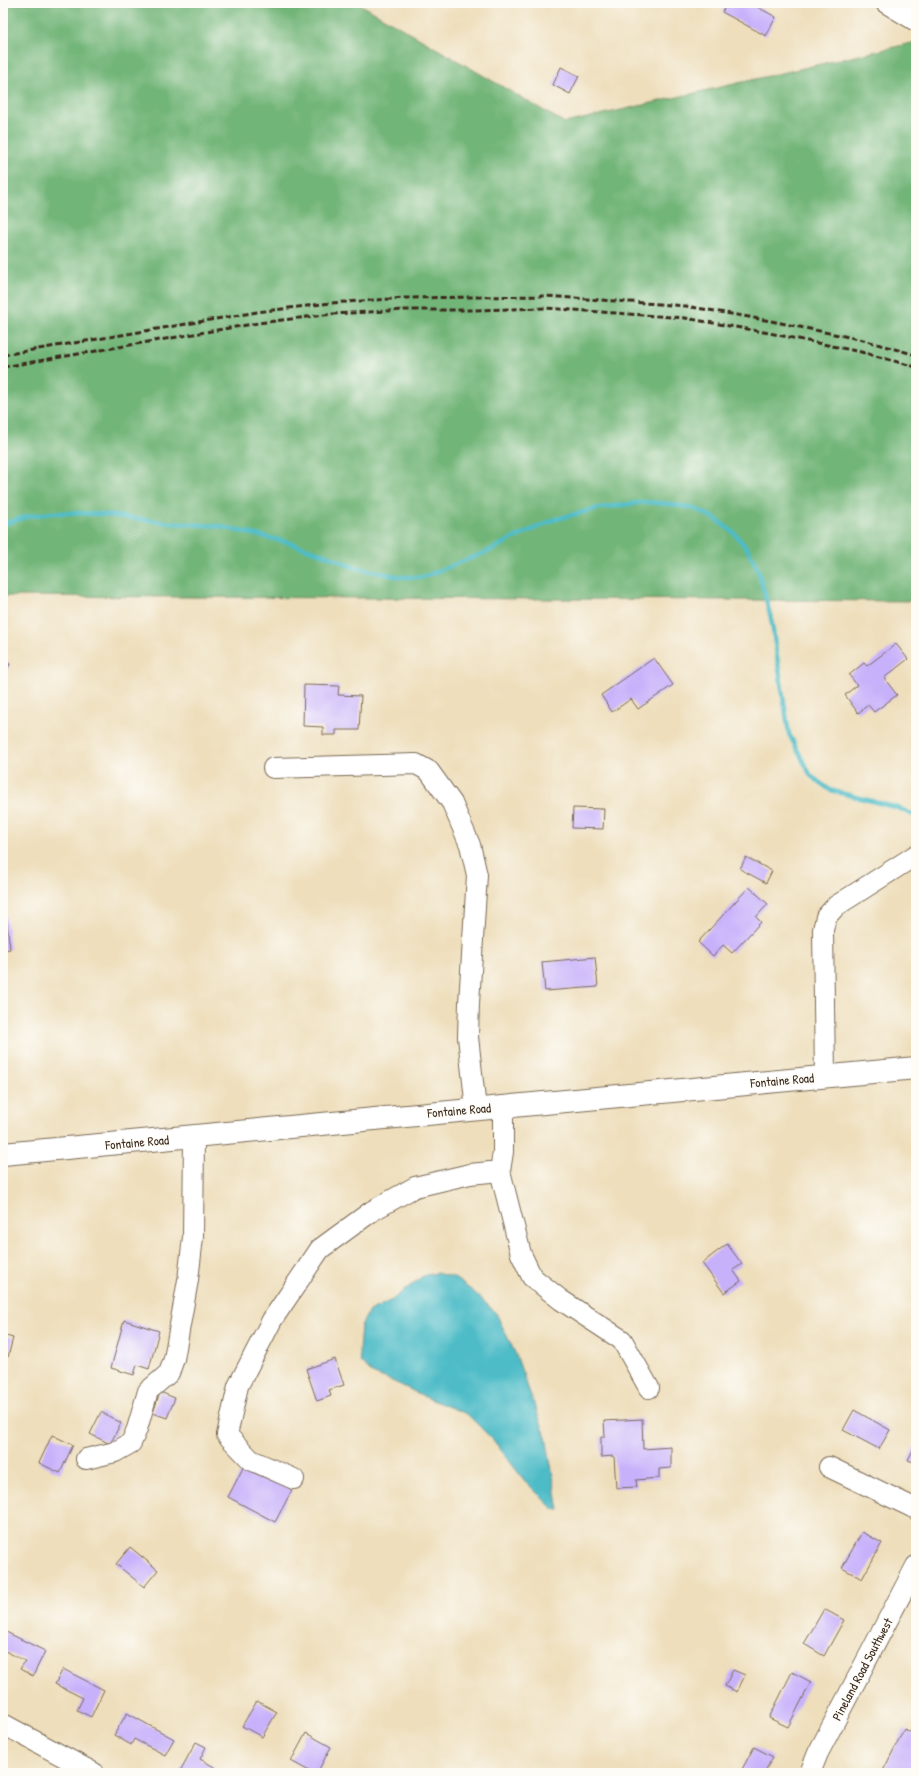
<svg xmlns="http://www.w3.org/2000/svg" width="919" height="1776" font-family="'Patrick Hand',sans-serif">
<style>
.forest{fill:#72b578;stroke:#56704b}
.water{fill:#4ebcc7;stroke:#447372}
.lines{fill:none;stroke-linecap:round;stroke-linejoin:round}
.stream{stroke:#4ebcc7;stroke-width:4.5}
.building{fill:#c7b1fb}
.minor-casing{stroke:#7a6955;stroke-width:22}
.major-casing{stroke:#7a6955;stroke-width:24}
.minor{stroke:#fff;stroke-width:20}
.major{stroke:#fff;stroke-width:22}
.rail{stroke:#3b2a1e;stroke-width:3;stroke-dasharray:6 3;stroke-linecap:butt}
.labels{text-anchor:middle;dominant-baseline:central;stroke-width:3;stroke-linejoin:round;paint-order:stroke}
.street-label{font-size:13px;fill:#3b2a1e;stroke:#fdfcf7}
</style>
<rect width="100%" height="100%" fill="#fdfcf7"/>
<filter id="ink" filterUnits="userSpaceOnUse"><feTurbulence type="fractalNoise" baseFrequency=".025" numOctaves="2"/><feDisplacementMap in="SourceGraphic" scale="8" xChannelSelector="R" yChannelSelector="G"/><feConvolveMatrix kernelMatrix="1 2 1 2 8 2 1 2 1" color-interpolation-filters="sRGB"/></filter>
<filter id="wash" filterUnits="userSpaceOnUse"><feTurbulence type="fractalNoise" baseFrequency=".012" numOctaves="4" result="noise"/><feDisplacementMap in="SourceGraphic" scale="16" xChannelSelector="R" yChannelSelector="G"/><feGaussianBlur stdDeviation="0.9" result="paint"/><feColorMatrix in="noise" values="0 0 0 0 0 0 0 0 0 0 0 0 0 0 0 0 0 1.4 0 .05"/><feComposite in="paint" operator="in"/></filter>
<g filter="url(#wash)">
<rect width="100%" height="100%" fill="#eedebb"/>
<!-- forest -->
<polygon class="forest" points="3,3 358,3 565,123 916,42 916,601 3,596"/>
<!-- water -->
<polygon class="water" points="436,1273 453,1277 474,1292 496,1313 516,1355 546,1437 559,1510 553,1509 524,1480 494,1441 467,1414 432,1400 390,1380 372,1373 360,1362 359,1350 361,1326 369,1311 392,1300 423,1276"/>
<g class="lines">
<!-- stream -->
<polyline class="stream" points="3,524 29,516 52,513 76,513 99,514 171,523 218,526 287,542 331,557 353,567 400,577 423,577 489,551 510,540 553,520 599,508 646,502 670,504 693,508 714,518 733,532 748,550 758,570 771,618 789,734 811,776 830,790 898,808 916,816"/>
</g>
<g id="blocks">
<!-- building -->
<g class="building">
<polygon points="727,3 750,3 776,17 766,36 722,12"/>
<polygon points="561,67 579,76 570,94 553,85"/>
<polygon points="896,644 908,659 884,678 897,695 874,712 868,705 858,713 845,695 857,685 849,675 864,663 867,666"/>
<polygon points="654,658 673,685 638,709 631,699 612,712 601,695"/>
<polygon points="3,660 10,664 3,678"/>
<polygon points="304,685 339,686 338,695 361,696 359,730 336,730 336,735 323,735 323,727 303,726"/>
<polygon points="573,808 604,809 603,829 572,828"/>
<polygon points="746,857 772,871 766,883 740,869"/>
<polygon points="749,887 768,904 756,917 761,922 732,953 723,945 713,956 698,942"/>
<polygon points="6,915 10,949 3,950 3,916"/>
<polygon points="595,957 598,987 545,991 542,962"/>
<polygon points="727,1244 742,1264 733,1270 741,1281 724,1293 702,1263"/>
<polygon points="124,1320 159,1331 149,1369 137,1365 134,1375 111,1368"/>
<polygon points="3,1335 13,1338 8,1357 3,1355"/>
<polygon points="335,1359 344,1385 329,1390 331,1396 317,1401 306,1369"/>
<polygon points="160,1392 175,1398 167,1418 153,1413"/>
<polygon points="854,1410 890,1430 879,1449 843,1430"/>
<polygon points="101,1412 121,1423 110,1444 90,1434"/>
<polygon points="642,1419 643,1449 671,1447 671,1468 659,1469 659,1478 636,1480 637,1487 616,1488 614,1456 601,1457 601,1437 605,1437 604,1421"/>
<polygon points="52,1435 73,1445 60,1473 39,1463"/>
<polygon points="916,1444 916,1463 908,1460"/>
<polygon points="245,1464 292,1490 275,1522 228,1497"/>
<polygon points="862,1532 882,1543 862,1579 842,1568"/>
<polygon points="130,1547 158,1570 144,1587 116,1564"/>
<polygon points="824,1609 844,1620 824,1656 804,1644"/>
<polygon points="6,1632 45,1651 33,1676 20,1669 25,1661 3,1650 3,1638"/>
<polygon points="63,1669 104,1690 91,1717 77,1710 83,1698 55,1684"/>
<polygon points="733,1670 745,1675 737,1692 725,1686"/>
<polygon points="792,1672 811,1682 788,1727 769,1718"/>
<polygon points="257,1701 277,1712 262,1737 242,1726"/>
<polygon points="127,1713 174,1739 165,1755 134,1739 131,1745 114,1735"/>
<polygon points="904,1729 916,1735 916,1762 910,1773 882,1773"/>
<polygon points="306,1733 331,1747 317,1773 313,1773 291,1761"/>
<polygon points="196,1742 206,1747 200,1759 225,1773 183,1773 180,1771"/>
<polygon points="754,1747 773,1757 764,1773 740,1773"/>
</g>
</g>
</g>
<g filter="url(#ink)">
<use href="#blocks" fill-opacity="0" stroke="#7a6955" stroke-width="1"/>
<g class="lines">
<!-- minor casing -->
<g class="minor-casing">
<g id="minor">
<polyline points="886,3 916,21"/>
<polyline points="273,768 416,764 429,771 452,803 470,845 477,875 469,1003 468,1037 476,1109"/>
<polyline points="825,1076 823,930 826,917 836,906 916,855"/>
<polyline points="500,1171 521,1254 532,1277 561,1300 622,1340 649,1388"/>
<polyline points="86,1459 115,1452 131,1443 137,1429 148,1391 169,1373 174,1359 188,1280 193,1237 194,1136"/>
<polyline points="829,1467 916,1509"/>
<polyline points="294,1479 251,1460 227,1435 238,1386 272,1320 320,1249 372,1211 415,1187 470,1174 500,1171 503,1152 503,1106"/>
<polyline points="3,1724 94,1773"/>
<polyline points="810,1773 818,1753 916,1566"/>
</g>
</g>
<!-- major casing -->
<g class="major-casing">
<polyline id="major" points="3,1154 916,1068"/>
</g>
<!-- minor -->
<use href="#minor" class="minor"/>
<!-- major -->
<use href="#major" class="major"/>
<!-- rail -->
<g class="rail">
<polyline points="3,355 257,312 331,303 405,298 545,296 686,306 771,321 863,340 916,355"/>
<polyline points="3,367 258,323 332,314 405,310 476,310 545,308 685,318 769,333 861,352 916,367"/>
</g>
</g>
</g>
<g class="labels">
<!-- street labels -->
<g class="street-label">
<text transform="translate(782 1080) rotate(-5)">Fontaine Road</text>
<text transform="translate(459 1110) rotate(-5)">Fontaine Road</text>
<text transform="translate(137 1142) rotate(-5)">Fontaine Road</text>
<text transform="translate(862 1669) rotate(-62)">Pineland Road Southwest</text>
</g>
</g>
<!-- margin -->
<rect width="919" height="1776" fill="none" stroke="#fdfcf7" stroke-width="16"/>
</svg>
